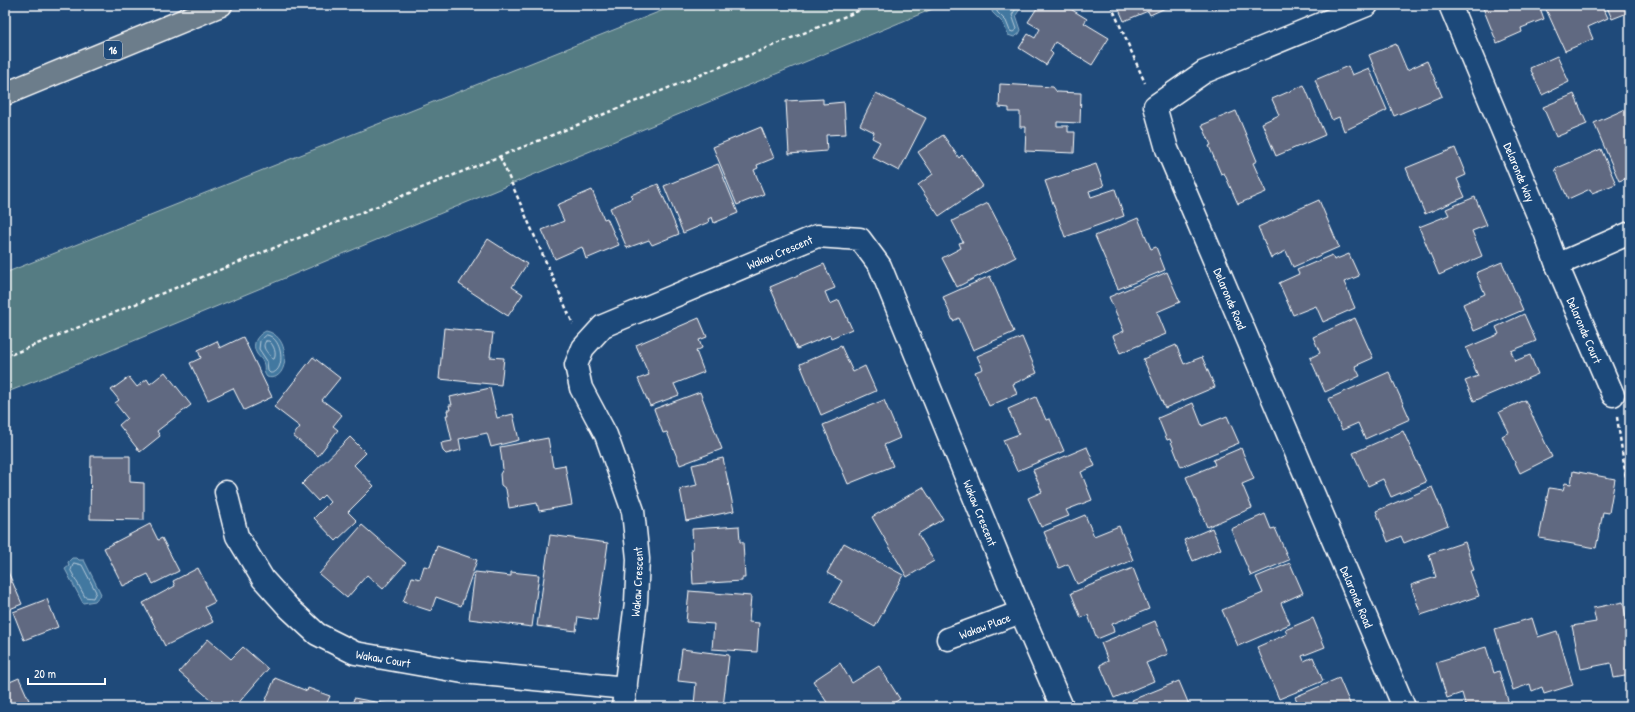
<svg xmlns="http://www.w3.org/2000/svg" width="1635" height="712" font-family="'Patrick Hand',sans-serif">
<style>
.green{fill:#547c83;stroke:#aabec1}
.water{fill:#4378a0;stroke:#8eaec6}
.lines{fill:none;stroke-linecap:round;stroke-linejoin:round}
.shore{stroke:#b4c9d9;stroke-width:1}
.building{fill:#606981;stroke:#fff}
.minor-casing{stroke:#fff;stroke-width:25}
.motorway-casing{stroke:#fff;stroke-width:25}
.path{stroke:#fff;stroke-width:2.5;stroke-dasharray:4 3;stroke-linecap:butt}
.minor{stroke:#1f4a7a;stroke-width:22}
.motorway{stroke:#6c7d8b;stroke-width:22}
.labels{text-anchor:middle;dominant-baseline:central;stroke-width:4;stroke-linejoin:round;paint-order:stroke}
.shield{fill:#1f4a7a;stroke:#bcc9d7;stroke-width:1}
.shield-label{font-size:11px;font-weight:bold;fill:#fff}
.street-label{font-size:12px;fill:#fff;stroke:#1f4a7a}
</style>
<rect width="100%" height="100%" fill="#1f4a7a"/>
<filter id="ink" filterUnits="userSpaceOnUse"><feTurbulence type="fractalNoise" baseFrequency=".025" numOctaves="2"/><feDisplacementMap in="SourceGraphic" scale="8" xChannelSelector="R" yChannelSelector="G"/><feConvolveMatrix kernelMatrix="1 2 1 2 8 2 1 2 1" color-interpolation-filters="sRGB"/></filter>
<g filter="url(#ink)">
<!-- green -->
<polygon class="green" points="676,5 942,5 78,364 5,393 5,273"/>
<!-- water -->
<g class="water">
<polygon points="995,5 1023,5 1016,15 1021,30 1019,34 1014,37 1008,35 1003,23 992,12 993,7"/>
<path d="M266,331C293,336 289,384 267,377C262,371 266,368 263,362C262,359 259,357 257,354C251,344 257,335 266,331Z"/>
<polygon points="72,558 77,558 79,560 84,560 101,594 95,601 83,603 65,569 69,566 68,562"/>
</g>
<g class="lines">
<!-- shore -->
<g class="shore">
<polyline points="997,5 997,12 1006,21 1010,31 1013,32 1017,29 1012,15 1018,5"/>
<path d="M267,335C284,338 286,374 270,373L268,371L267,361L259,349L260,341Z"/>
<path d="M266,341H269C274,345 277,354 274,359H272C269,353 260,348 266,341Z"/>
<polygon points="74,563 82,565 96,592 93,598 85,597 71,571"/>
</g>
</g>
<!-- building -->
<g class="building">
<polygon points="1039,5 1064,5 1087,19 1084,23 1109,38 1092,65 1055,42 1050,51 1053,54 1046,65 1019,48 1028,34 1035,38 1040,29 1028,22"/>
<polygon points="1117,5 1172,5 1150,15 1148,11 1124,21"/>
<polygon points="1185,5 1197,5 1187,9"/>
<polygon points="1210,5 1223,5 1212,10"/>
<polygon points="1490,5 1539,5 1544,19 1521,28 1522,32 1497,43 1483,8"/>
<polygon points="1550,5 1602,5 1608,18 1588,27 1593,39 1565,51 1545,7"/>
<polygon points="1606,5 1630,5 1630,12 1612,19"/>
<polygon points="1396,44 1407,70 1427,61 1442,96 1394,116 1369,55"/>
<polygon points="1557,56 1569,82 1542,95 1530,68"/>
<polygon points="1348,66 1352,75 1369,68 1387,110 1344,131 1339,117 1332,120 1315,80"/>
<polygon points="1000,84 1053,87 1057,92 1081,93 1080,123 1057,122 1057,126 1068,126 1068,132 1075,132 1074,153 1025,151 1026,127 1020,127 1020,112 1009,112 1009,108 999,107"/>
<polygon points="1304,85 1325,135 1276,156 1262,123 1279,115 1272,99"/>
<polygon points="876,93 926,118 899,171 872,157 880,142 872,138 874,132 860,125"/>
<polygon points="1574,94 1587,124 1556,137 1543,107"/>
<polygon points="823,99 823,104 844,102 846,134 826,135 827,151 789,154 786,101"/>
<polygon points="1630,107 1630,177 1619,181 1594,123"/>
<polygon points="1236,111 1257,161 1253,163 1266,192 1238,204 1224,173 1221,174 1209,146 1211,145 1202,125"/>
<polygon points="761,127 774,158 757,165 758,168 754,170 764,194 737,205 713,147"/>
<polygon points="943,135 959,158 962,155 983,186 939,216 918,185 933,174 918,152"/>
<polygon points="1455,148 1466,175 1457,179 1465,197 1425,214 1406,168"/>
<polygon points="1601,149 1616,184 1592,193 1590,189 1568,199 1555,169"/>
<polygon points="718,164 738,213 714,223 712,217 708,219 709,222 683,233 664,186"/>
<polygon points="1096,164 1104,186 1089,191 1091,197 1115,189 1124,216 1065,237 1045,181"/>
<polygon points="658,184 679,234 652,245 649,240 627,248 610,208 633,198 631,195"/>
<polygon points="592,190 604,219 607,218 619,245 586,259 582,247 555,259 542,230 564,221 557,205"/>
<polygon points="1475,197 1487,225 1472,231 1482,256 1439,275 1419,227 1449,215 1446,209"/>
<polygon points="1319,200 1339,247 1293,267 1286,251 1271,258 1258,227"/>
<polygon points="988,203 1016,257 957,287 942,258 961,248 959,243 963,242 952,221"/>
<polygon points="1138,218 1151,249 1156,247 1165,270 1118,289 1095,236"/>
<polygon points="488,239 527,264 512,287 523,294 508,316 459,284"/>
<polygon points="1349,254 1359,276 1344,282 1355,308 1323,322 1316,306 1293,315 1279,283 1299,274 1297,270 1332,255 1334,260"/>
<polygon points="1502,262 1523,310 1474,331 1463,304 1485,294 1476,273"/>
<polygon points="824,264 835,288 825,292 830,304 839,300 852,329 831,338 830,335 797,349 770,287"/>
<polygon points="1167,272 1180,302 1157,312 1166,334 1120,353 1113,336 1124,331 1109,297"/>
<polygon points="990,276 1014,332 973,350 959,318 953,321 943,297"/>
<polygon points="1524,314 1536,341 1511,351 1515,361 1530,355 1538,374 1474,401 1465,381 1478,376 1466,348 1499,334 1496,327"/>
<polygon points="699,318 707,337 699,340 702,348 696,351 704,372 674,384 679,395 650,406 638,379 649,375 636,345"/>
<polygon points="1355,318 1373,358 1355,366 1360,376 1325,392 1310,358 1320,353 1313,337"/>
<polygon points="444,328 493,333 490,357 504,358 501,385 439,379"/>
<polygon points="243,337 272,397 244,410 233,388 208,400 190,363 201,358 198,350 217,341 220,348"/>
<polygon points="1022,337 1037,373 1013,384 1017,394 989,406 975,372 983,369 977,356"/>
<polygon points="1176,345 1184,364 1202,357 1215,387 1165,408 1143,359"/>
<polygon points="841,346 853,372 865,366 876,391 821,415 800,364"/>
<polygon points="313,357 340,378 322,400 342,415 333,426 338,430 318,456 293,436 300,427 274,407"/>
<polygon points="165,372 191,405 157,431 160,436 140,452 119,425 127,418 115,403 119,400 111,390 129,377 137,387 147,379 150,384"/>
<polygon points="1389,372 1410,419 1365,439 1358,423 1342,430 1328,399"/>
<polygon points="490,388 497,418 513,414 519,440 491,447 487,433 459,439 461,450 446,454 443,451 441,443 452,441 446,415 448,415 447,410 450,410 449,405 452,405 450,397"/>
<polygon points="700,392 722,449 680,465 667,432 663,433 654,409"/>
<polygon points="1036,397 1046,420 1050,419 1064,451 1017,471 1003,440 1019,434 1008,409"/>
<polygon points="884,400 900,438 884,445 893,466 848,484 823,425"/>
<polygon points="1525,400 1552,457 1520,473 1502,436 1509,432 1499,412"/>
<polygon points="1193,403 1202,426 1227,416 1239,443 1181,467 1170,439 1167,440 1158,418"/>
<polygon points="1403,431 1426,482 1391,497 1383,479 1368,486 1353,453"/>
<polygon points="350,437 366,453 354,465 374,486 348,512 357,521 336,541 314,518 330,502 324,495 318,501 302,484"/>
<polygon points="548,438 553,467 565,465 572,505 539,511 537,503 509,508 506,489 501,485 500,474 503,469 500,447"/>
<polygon points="1087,447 1095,466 1081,472 1092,500 1066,510 1069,516 1041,527 1028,498 1042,492 1033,470"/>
<polygon points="1241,448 1254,479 1242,484 1252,508 1207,527 1186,477 1215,465 1213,460"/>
<polygon points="91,456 130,456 130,482 144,483 144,520 90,519"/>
<polygon points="723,458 734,511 686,521 680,489 697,485 692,465"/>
<polygon points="1573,471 1615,479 1609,513 1603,512 1596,548 1539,538 1549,488 1563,490 1565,483 1571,484"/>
<polygon points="923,487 943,519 918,534 934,561 907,577 872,517"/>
<polygon points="1432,487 1448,525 1404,543 1401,536 1388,542 1376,511"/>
<polygon points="1265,514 1271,529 1275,528 1289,560 1251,576 1231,529"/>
<polygon points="1085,515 1094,536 1119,526 1133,560 1077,584 1068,564 1059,568 1044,532"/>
<polygon points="150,524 158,540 162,538 179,571 153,584 148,574 123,586 104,548"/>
<polygon points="362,525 406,563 383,589 367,575 347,598 319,574"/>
<polygon points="739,526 740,542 743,542 745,578 742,578 742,581 693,584 691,549 693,549 692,529"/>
<polygon points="1212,528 1221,549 1193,561 1184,540"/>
<polygon points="550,535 608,543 597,620 578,617 576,631 537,626"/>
<polygon points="1465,542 1474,570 1470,571 1479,596 1421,615 1411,585 1436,577 1429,554"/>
<polygon points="844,543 903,575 875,627 830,602 842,581 827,573"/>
<polygon points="437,546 477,560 461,606 436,597 431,611 403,602 412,577 420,579 424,566 430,567"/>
<polygon points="1290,563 1303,593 1281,603 1290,624 1238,646 1222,610 1263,593 1256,577"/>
<polygon points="5,565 22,604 5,611"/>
<polygon points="198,568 215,602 205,607 213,622 165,646 143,603 175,586 173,581"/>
<polygon points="1133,568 1149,609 1112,624 1114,632 1097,639 1088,615 1081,618 1071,593"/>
<polygon points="475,572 511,576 511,572 539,575 532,627 469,619"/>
<polygon points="689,591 751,596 749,622 759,623 757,652 712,649 714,624 686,622"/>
<polygon points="47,599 58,627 24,640 13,612"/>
<polygon points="1623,602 1630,638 1630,675 1614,678 1611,663 1581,669 1572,626 1596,622 1593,608"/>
<polygon points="1313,618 1325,647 1302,656 1304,661 1313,657 1323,681 1279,699 1257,647 1287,634 1285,630"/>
<polygon points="1532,618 1538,637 1557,631 1573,685 1544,694 1542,687 1532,691 1530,684 1513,690 1495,629"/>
<polygon points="1155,621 1168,654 1146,663 1154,681 1114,698 1100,665 1108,661 1101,643"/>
<polygon points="208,639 231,659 243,647 268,669 235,707 219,707 179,672"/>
<polygon points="1486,647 1494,673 1499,671 1509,704 1498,707 1466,707 1462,693 1447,698 1436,662"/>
<polygon points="682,649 729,655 723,707 694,705 696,683 678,681"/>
<polygon points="840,663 852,683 879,666 900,699 887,707 830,707 813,681"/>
<polygon points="5,671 8,679 5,680"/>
<polygon points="19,678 32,707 5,707 5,684"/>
<polygon points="275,678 307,691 308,688 330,696 325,707 263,707"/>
<polygon points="1339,678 1351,706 1348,707 1300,707 1295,697"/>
<polygon points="1179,681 1190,707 1135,707 1132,700"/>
<polygon points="354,698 390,705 390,707 352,707"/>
</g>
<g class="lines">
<!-- minor casing -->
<g class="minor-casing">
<g id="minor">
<path id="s1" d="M1367,5L1204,72L1155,106L1167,149L1404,707"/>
<path id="s2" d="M1450,5L1545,232L1557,265L1630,233"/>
<path id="s3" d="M1557,265L1613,395"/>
<path id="s4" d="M226,492L237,536L263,579L289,608L317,634L355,653L463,672L626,688"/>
<path id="s5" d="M948,639L1021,612"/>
<path id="s6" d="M623,707L636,602L638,559L633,511L606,435L581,388L576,365L583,348L603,326L817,236L860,239L880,266L1021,612L1062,707"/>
</g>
</g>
<!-- motorway casing -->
<g class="motorway-casing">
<polyline id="motorway" points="5,94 221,5"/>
</g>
<!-- path -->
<g class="path">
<polyline points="1111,5 1145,83"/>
<polyline points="500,157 573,324"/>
<polyline points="5,357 873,5"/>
<polyline points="1617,417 1630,505"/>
</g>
<!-- minor -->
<use href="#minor" class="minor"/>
<!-- motorway -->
<use href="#motorway" class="motorway"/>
</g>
</g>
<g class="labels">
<!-- shield labels -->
<rect class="shield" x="104" y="41" width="18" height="18" rx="3"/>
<g class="shield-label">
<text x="113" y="50">16</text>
</g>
<!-- street labels -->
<g class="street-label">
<text stroke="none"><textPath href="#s2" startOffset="181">Delaronde Way</textPath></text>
<text stroke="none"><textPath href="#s6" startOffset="594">Wakaw Crescent</textPath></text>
<text stroke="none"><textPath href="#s1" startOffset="443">Delaronde Road</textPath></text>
<text stroke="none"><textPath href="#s3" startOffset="71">Delaronde Court</textPath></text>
<text stroke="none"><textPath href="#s6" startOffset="978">Wakaw Crescent</textPath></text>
<text stroke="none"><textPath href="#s6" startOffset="126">Wakaw Crescent</textPath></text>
<text stroke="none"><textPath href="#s1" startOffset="767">Delaronde Road</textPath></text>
<text stroke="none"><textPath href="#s5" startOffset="39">Wakaw Place</textPath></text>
<text stroke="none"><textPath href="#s4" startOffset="244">Wakaw Court</textPath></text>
</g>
</g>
<!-- margin -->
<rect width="1635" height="712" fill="none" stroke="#1f4a7a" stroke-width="20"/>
<rect x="10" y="10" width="1615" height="692" fill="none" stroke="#fff" stroke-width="1.5" filter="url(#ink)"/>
<!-- scale -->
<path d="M28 678v6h77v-6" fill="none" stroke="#ffffff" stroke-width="2"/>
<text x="34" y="678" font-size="12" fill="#ffffff" stroke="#1f4a7a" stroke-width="3" paint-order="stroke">20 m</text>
</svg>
